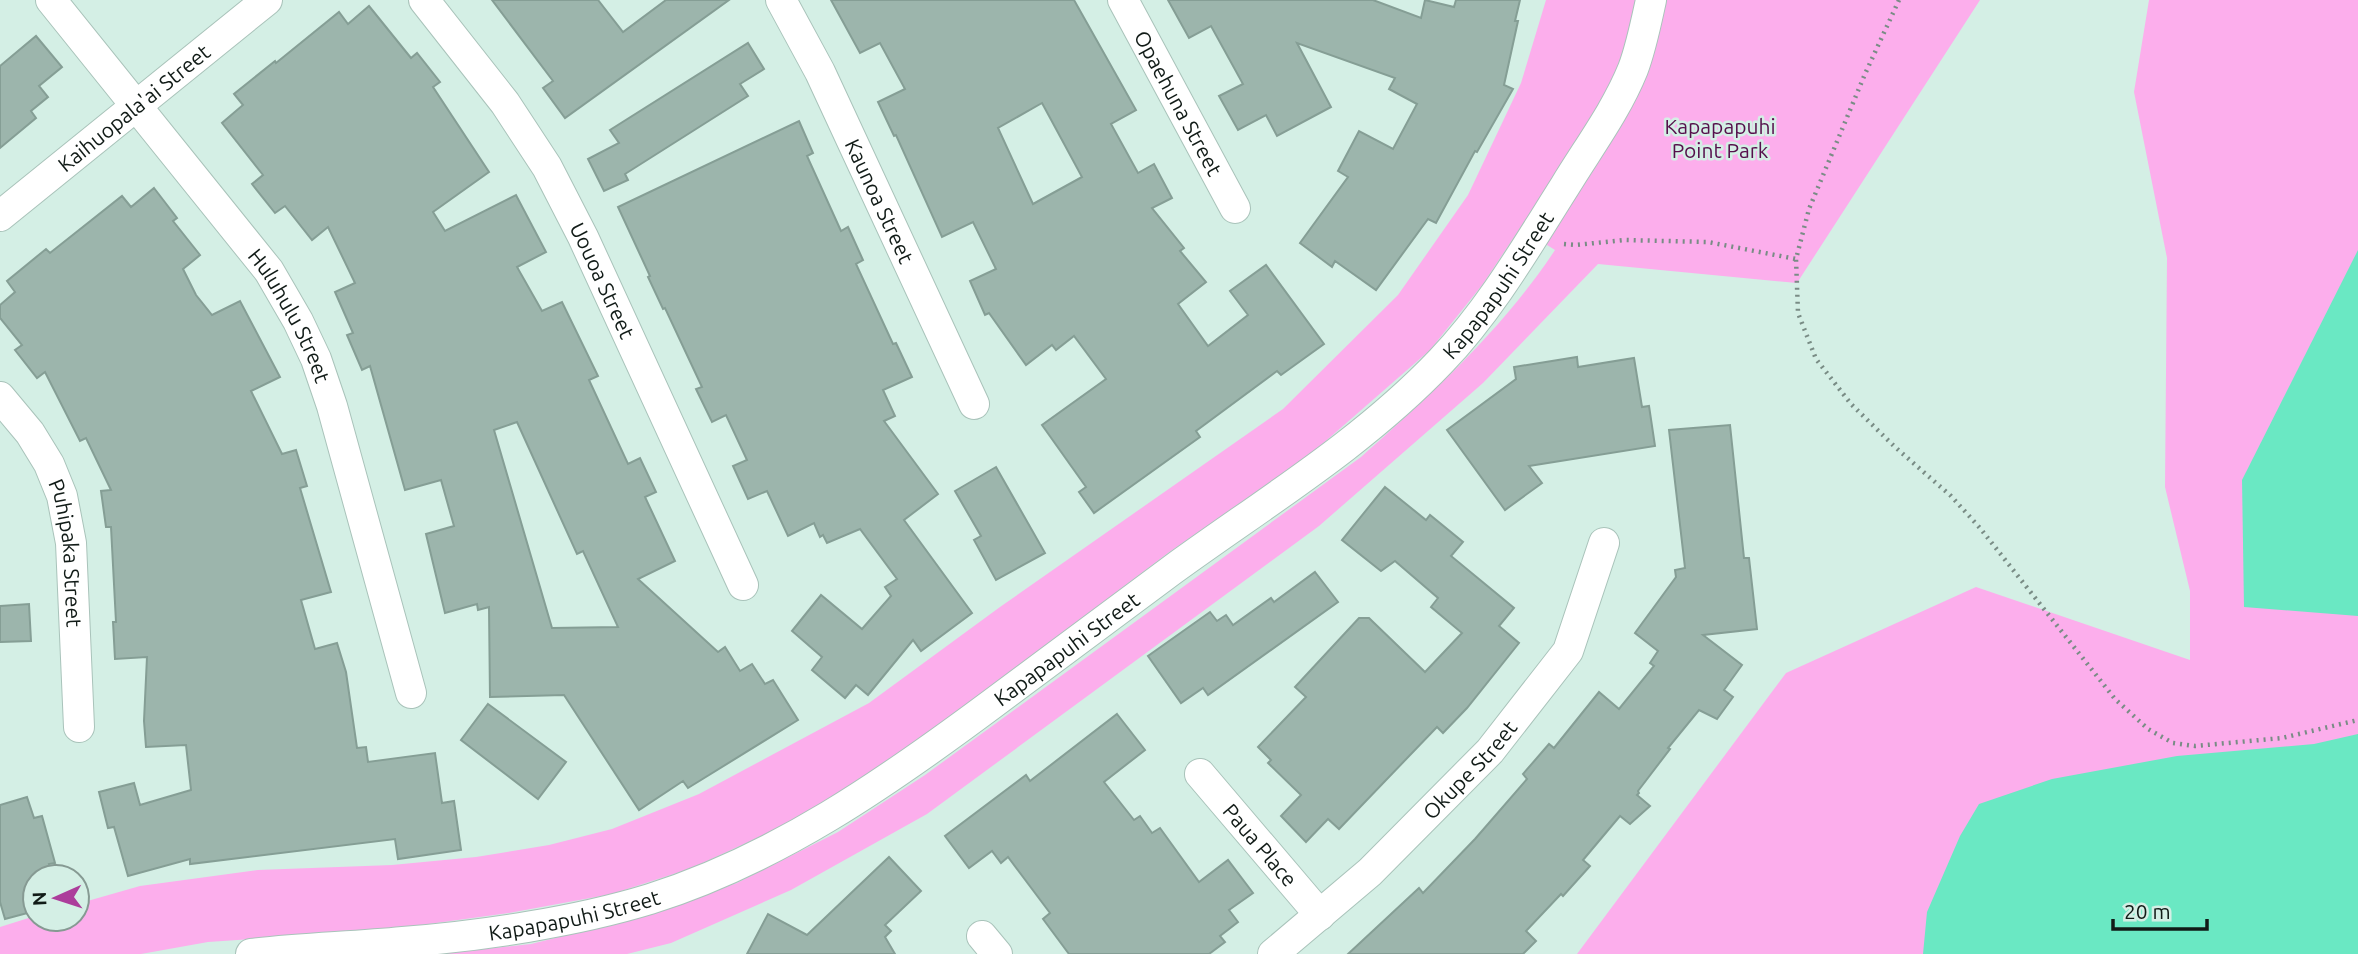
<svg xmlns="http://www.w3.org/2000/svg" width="2358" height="954" font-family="Ubuntu,sans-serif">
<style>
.green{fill:#fcaeec}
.water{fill:#6ae8c3}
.building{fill:#9cb5ac;stroke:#859e95;stroke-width:2;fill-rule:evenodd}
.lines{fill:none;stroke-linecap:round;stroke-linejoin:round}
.street-casing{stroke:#a9c3ba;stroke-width:32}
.path{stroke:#798c85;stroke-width:4.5;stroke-dasharray:2 5;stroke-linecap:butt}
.street{stroke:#fff;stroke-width:30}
.labels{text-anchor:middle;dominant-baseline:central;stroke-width:5;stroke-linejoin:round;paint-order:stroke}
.street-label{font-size:21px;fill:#111b17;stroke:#d4efe5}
.park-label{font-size:21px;fill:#56104c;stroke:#d4efe5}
</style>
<rect width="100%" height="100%" fill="#d4efe5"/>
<!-- green -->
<g class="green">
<path d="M1546,0H1980L1797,283L1598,264L1483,383L1319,526L927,814L791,890L671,943L627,954H439L531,944L636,918L737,883L838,832L925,775L1361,457C1431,395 1503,329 1555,250L1520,228L1483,284L1430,350L1312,453L1168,553L925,737L844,791L787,824L692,868L612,894L509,913L385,930L208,942L141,954H0V927L35,916V919H77V904L140,886L258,870L392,865L476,857L549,845L612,829L699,794L869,703L1000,607L1283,409L1398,295L1468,195L1521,83Z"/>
<polygon points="2149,0 2358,0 2358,954 1577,954 1786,673 1976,587 2190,660 2190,591 2165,487 2167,258 2134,92"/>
</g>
<!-- water -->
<g class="water">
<polygon points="2358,250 2358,616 2244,607 2242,480"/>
<polygon points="2358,734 2358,954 1923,954 1927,912 1960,836 1979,804 2052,779 2177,756 2314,744"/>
</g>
<!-- building -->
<g class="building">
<polygon points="492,0 598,0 623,32 666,0 729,0 565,118 543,88 553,81"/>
<path d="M831,0H1074L1136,110L1111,124L1138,173L1154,164L1172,198L1152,208L1184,248L1180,251L1206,282L1178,304L1208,346L1248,315L1230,291L1266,265L1324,344L1281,375L1277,371L1196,431L1200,437L1094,513L1079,492L1086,487L1042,425L1106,379L1074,336L1056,350L1052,345L1026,365L989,313L985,315L970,281L996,269L973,222L942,237L896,135L894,136L878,102L905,89L880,43L860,53ZM1042,103L1082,177L1033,204L998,128Z"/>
<polygon points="1168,0 1373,0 1421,18 1425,0 1454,7 1456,0 1520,0 1515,21 1518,21 1504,85 1513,89 1477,152 1475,151 1436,223 1428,219 1376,290 1335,261 1332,267 1300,243 1348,177 1338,171 1359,131 1393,149 1417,104 1389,89 1395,78 1297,43 1331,107 1277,136 1266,115 1238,130 1219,96 1243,84 1211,26 1189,38"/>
<path d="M369,6L411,58L417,53L440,82L433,87L489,172L433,212L445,231L516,195L546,252L517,267L542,311L562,302L598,376L589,380L628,464L640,458L656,492L645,497L675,561L638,579L718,652L725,647L740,671L752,664L765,684L773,680L798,720L688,788L683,781L639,810L564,695L490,697L489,607L478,610L477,604L445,613L426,534L454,526L441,480L405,490L370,366L362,370L347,335L353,333L335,292L355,283L328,227L312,240L285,206L275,213L252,184L263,175L222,123L243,105L234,94L275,61L276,63L339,12L348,24ZM517,422L577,554L583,551L618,627L552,628L494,430Z"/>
<polygon points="36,36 62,67 39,86 48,97 31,111 36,118 0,148 0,66"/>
<polygon points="748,43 764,69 740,84 748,96 625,174 628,180 604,191 588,159 619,143 610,130"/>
<polygon points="799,121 813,153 807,156 841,231 848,227 863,260 856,264 893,344 896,343 912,377 883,390 895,416 884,421 938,494 904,520 972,613 921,651 913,640 868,695 856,685 845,698 812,670 822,657 792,631 821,595 862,629 891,596 885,587 897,579 860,529 827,543 823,535 820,537 814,523 788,536 767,491 748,499 733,466 747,460 726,415 712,422 696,389 702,387 665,308 663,309 648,277 650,276 618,207"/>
<polygon points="154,188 177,218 173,221 200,255 183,269 196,295 212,315 240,301 280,377 251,391 282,454 296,450 307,486 300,488 331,592 301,600 315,649 337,643 346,672 357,748 366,747 368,762 435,753 442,803 454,801 461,850 398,859 395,839 190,864 190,859 128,876 114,827 108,828 99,792 134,783 140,805 191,790 186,745 146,747 144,721 147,657 115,659 113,622 116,622 111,527 106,527 101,491 111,490 86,438 80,441 45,372 37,378 15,350 22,345 0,318 0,305 15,292 7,281 46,249 50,253 122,196 131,207"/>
<polygon points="1577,357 1578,367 1634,358 1642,407 1649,406 1655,446 1529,466 1542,483 1505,510 1447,430 1516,379 1514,367"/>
<polygon points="1730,425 1744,558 1749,558 1757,629 1703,635 1742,665 1724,690 1733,697 1717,719 1699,710 1668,748 1670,749 1638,791 1639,793 1637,795 1650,806 1630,824 1620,816 1583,860 1590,866 1563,896 1561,894 1526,931 1536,941 1523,954 1348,954 1419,888 1423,893 1475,839 1527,779 1523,774 1549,744 1554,748 1599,692 1619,709 1654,666 1650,663 1658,651 1635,633 1676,577 1675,570 1685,568 1669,430"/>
<polygon points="996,467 1045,553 996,580 974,540 981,536 955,491"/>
<polygon points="1385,487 1426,520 1430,515 1463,542 1451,556 1514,608 1499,626 1519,643 1467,708 1443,733 1437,727 1339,829 1328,819 1306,842 1281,816 1301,795 1268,763 1271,760 1258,747 1306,697 1295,687 1359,618 1369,618 1425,672 1462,633 1431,607 1438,598 1395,561 1381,571 1342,540"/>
<polygon points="1315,572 1338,602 1208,695 1203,688 1181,703 1148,656 1210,612 1217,621 1226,615 1233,625 1271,598 1274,602"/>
<polygon points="29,604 31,641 0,642 0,606"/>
<polygon points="488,704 566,762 538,799 461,740"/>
<polygon points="1117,714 1145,750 1104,782 1134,820 1140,816 1152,833 1160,828 1199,882 1228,860 1253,893 1229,910 1238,922 1220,936 1225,942 1209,954 1069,954 1043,919 1050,913 1008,857 1001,863 992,851 969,868 945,836 1026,775 1030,781"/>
<polygon points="27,797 34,818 42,816 55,863 49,864 53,877 35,877 35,911 5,919 0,902 0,805"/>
<polygon points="889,857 921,891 885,925 891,931 885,937 895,954 747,954 768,914 807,935"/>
</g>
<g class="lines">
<!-- street casing -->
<g class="street-casing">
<g id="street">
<path id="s1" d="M51,0L269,271L298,321L316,359L332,406L411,693"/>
<path id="s2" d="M424,0L505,103L547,167L583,237L743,585"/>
<path id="s3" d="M781,0L820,72L974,404"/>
<path id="s4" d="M1123,0L1235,208"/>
<path id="s5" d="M0,216L267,0"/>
<path id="s6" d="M0,397L30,433L49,464L62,496L71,543L79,727"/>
<path id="s7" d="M1200,774L1320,915"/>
<polyline points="982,936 997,954"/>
<path id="s8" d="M251,954C301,948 352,947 403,942C481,936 575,922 650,899C777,859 886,783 992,704C1052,660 1112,615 1172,570C1264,503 1362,444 1441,361C1490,310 1527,246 1565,186C1588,148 1616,111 1633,69C1641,48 1646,23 1651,0"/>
<path id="s9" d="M1273,954L1370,872L1490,751L1568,651L1604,543"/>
</g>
</g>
<!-- path -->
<g class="path">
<polyline points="1899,0 1865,74 1809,209 1796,259 1798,313 1816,359 1851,404 1895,447 1951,496 1980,528 2115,699 2148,729 2173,743 2195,746 2282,738 2358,720"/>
<polyline points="1564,244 1576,245 1624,240 1708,242 1796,259"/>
</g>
<!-- street -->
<use href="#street" class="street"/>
</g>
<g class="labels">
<!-- street labels -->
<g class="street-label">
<text stroke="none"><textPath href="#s4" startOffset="117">Opaehuna Street</textPath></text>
<text stroke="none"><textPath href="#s5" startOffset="172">Kaihuopala'ai Street</textPath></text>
<text stroke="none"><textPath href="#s3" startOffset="224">Kaunoa Street</textPath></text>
<text stroke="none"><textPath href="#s2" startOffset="334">Uouoa Street</textPath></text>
<text stroke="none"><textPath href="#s8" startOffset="1460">Kapapapuhi Street</textPath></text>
<text stroke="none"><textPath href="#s1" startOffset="397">Huluhulu Street</textPath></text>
<text stroke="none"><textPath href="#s6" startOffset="175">Puhipaka Street</textPath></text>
<text stroke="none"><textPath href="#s8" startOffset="892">Kapapapuhi Street</textPath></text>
<text stroke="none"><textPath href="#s9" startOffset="270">Okupe Street</textPath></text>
<text stroke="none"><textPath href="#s7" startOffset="93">Paua Place</textPath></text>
<text stroke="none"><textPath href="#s8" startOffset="326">Kapapapuhi Street</textPath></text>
</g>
<!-- park labels -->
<g class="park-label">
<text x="1720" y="126">Kapapapuhi<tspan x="1720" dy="24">Point Park</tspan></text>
</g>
</g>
<!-- north arrow -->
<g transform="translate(56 898) rotate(267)"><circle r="33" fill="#d4efe5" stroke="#869a93" stroke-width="2"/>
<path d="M0-5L12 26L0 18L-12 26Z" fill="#ac3d9b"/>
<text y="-10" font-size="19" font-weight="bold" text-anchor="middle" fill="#111b17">N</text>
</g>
<!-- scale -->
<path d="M2113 919v10h94v-10" fill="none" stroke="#111b17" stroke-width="3.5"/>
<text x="2124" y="919" font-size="21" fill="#111b17" stroke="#d4efe5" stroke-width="5" paint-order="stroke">20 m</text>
</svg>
